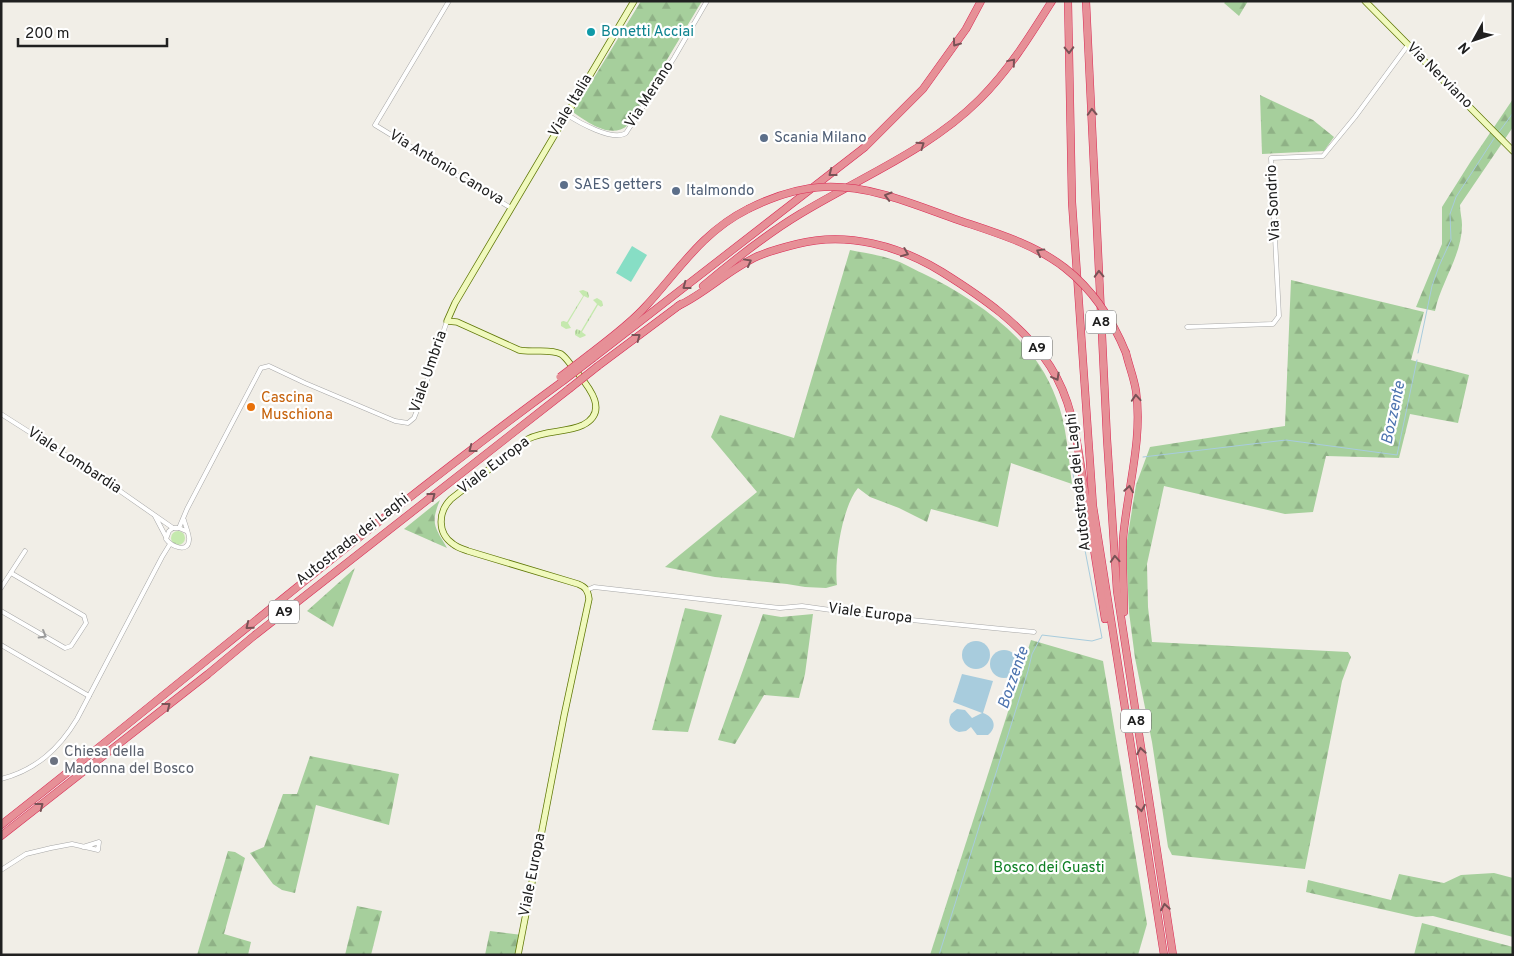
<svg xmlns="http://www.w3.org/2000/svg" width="1514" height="956" font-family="Overpass,sans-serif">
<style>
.grass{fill:url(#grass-tufts)}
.forest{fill:url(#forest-firs)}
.pitch{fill:#87dec5}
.water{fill:#a8ccdd}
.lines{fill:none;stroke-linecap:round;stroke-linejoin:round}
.stream{stroke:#a8ccdd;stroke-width:1}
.street-casing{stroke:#a7a7a7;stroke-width:5}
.secondary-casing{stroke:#607807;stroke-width:7}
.highway-casing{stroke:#d92a54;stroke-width:8}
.street{stroke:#fff;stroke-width:4}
.secondary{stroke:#f0f9bd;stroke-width:5.5}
.highway{stroke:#e69097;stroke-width:7}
.highway-bridge-casing{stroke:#d92a54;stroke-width:8;stroke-linecap:butt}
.highway-bridge{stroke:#e69097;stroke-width:7}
.oneway{stroke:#795256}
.oneway2{stroke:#9b9b9b}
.culture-dot{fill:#0f9aa8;stroke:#fff;stroke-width:2}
.service-dot{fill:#5c6f8a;stroke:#fff;stroke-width:2}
.food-dot{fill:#e8710a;stroke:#fff;stroke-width:2}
.worship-dot{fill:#6b7280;stroke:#fff;stroke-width:2}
.labels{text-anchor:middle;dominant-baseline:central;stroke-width:4.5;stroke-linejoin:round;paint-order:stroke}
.shield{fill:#fff;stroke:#636363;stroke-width:1}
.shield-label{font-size:14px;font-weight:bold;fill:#202020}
.culture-label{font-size:15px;fill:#0d838f;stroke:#fff;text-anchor:start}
.street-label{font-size:15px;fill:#202020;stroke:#fff}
.service-label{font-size:15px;fill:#4e5e75;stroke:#fff;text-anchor:start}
.food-label{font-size:15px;fill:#c56008;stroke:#fff;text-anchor:start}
.worship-label{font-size:15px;fill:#5b616d;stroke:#fff;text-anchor:start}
.park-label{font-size:15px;fill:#0d7f23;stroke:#fff}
.water-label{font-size:16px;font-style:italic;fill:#4d74af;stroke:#fff}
</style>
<defs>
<pattern id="grass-tufts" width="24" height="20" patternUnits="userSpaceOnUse" patternTransform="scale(1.25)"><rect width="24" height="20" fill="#c5e9ae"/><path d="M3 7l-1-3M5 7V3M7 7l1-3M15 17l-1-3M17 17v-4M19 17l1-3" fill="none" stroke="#a9c895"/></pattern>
<pattern id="forest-firs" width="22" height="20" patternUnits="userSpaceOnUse" patternTransform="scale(1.25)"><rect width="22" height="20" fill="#a6cf9c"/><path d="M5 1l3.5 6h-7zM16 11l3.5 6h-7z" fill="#8fb186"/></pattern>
</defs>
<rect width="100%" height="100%" fill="#f1eee7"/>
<!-- grass -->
<g class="grass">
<polygon points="583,290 588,292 589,297 588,298 584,296 568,323 571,328 566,329 561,326 561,322 563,321 567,322 583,296 579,291"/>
<polygon points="597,298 602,301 603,305 601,307 598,305 582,332 586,335 585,336 580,338 575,335 575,331 577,329 581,331 597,304 593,300"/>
<circle cx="178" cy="538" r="7"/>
</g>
<!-- forest -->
<g class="forest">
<path d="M641,1H702L628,125C611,140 587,122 573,112Z"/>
<polygon points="1226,1 1248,1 1239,16 1224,3"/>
<polygon points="1260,95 1313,120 1334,137 1324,151 1262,154"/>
<path d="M1513,99V127L1460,205C1460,212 1462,219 1462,225C1462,255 1441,282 1435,311L1416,307L1442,244V207L1471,161Z"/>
<path d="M850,250C864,253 880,255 894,260C904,263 913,269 922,273C976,299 1035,339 1056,398C1067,425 1068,455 1072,484L1011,463L998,527L931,509L927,522L899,508L870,497L858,488C842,507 834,560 837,585L826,588L805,587L787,584L715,577L665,567L757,492L711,437L720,415L794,438Z"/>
<polygon points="1291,280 1424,312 1411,360 1469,375 1458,423 1410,414 1399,458 1326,456 1313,512 1285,514 1164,486 1147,564 1148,607 1152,642 1348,652 1351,657 1342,681 1305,869 1172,855 1168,847 1152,742 1135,658 1129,612 1126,547 1136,485 1150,447 1285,426"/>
<path d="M440,500C430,524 435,527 447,548L404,529Z"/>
<polygon points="355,568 333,627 307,611"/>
<polygon points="685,608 722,615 688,732 652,730"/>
<polygon points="763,614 781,617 813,614 805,674 799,698 764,695 735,744 718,740"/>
<polygon points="1031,640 1103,661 1147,924 1138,955 930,955"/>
<polygon points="310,756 399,774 389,825 316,805 295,893 282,890 273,884 250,853 264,847 283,794 297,794"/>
<polygon points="228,851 235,852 245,858 224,934 251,942 248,955 197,955"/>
<polygon points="1494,873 1513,878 1513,937 1433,916 1416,917 1306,892 1308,880 1391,900 1399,874 1444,883 1461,875"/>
<polygon points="357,906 382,911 371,955 345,955"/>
<polygon points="1422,923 1513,947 1513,955 1414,955"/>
<polygon points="490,931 522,935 517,955 485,955"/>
</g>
<!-- pitch -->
<polygon class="pitch" points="632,246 647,255 631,282 616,273"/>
<!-- water -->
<g class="water">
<circle cx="976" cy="655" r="14"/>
<circle cx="1004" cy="664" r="14"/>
<path d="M962,674L993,681L983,713C994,717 998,727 988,735H977L971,727L966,731L959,732C950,729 947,722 951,714L957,709L965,710L972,718L982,713L953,702Z"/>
</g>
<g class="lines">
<!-- stream -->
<g class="stream">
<polyline points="1499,132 1513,113"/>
<polyline points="1418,353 1432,286 1439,266 1451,240 1450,214 1456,197 1495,137"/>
<polyline points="1143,457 1286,440 1397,455 1417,360"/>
<polyline points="939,955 1028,671 1032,654 1042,635 1092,641 1102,638 1084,545 1072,467 1074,465"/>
</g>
<!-- street casing -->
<g class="street-casing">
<g id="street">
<polyline points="449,1 375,125 511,208"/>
<path d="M566,114C578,122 613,142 626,133L674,58L707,1"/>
<polyline points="1187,327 1273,324 1279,316 1271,158 1323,156 1355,117 1408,45"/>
<polyline points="1,414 97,475 173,528"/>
<polyline points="155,516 166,537"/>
<path d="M184,520C185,525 190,536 189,540C188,554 171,546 166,539L169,531L173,528H179L186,531"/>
<polyline points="179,528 187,509 261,368 269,366 305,383 395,421 408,423 414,418 416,413 447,321"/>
<polyline points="1,588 25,551"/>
<polyline points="587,590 594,587 780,608 802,606 881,617 1034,632"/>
<polyline points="1,611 65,648 71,646 86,623 84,616 11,573"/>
<polyline points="1,645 89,696"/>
<path d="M1,779C36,770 59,749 77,719L162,557L170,544"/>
<polyline points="1,870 26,854 51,848 72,844 98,850 99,842 83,847"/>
</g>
</g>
<!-- secondary casing -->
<g class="secondary-casing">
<g id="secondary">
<polyline points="1365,1 1513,151"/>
<path d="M518,955L564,716L589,599C588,591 586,587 578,584L468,551C463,549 458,548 453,544C437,533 438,512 451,499L528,439C545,430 566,433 583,425C610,411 588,386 576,371C571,366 567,358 561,354C549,348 532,353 519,350L457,322L447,321L455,303L634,1"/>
</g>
</g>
<!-- highway casing -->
<g class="highway-casing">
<g id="highway">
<polyline points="1068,1 1072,202 1093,506 1164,955"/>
<polyline points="1086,1 1107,439 1117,591 1173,955"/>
<path d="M703,286C734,260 765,235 800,214C861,177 929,150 980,99C1009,70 1030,36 1052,1"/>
<path d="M678,306C706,293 729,269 758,256C770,251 785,247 797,244C847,231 900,246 942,272C982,297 1023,325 1050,366C1076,406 1078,453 1086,499C1092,539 1099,579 1105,619"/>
<path d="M590,354C609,339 630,324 646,306C679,270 702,232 748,209"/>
<polyline points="593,358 865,147 923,89 966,29 981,1"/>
<polyline points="598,366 681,304"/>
<path d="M1124,612C1124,588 1122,563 1123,539C1127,490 1143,440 1136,391C1134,378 1129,366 1126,353"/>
<path d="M1,825C189,678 370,522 563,381"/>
<polyline points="1,836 208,674 255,635 569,389"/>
</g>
</g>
<!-- street -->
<use href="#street" class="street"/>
<!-- secondary -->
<use href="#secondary" class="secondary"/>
<!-- highway -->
<use href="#highway" class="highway"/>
<!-- highway-bridge casing -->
<g class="highway-bridge-casing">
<g id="highway-bridge">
<path d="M748,209C772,197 797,188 824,187C870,185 913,204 955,219C993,232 1033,243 1065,268C1093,290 1113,321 1126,353"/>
<polyline points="560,377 590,354"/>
<polyline points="563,381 593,358"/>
<polyline points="569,389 598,366"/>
</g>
</g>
<!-- highway-bridge -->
<use href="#highway-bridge" class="highway-bridge"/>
</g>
<!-- one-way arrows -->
<defs><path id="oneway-chevron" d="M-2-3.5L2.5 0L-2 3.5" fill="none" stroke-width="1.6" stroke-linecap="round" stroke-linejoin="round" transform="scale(1.25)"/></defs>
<g class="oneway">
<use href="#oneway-chevron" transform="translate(956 43) rotate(126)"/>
<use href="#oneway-chevron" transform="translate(1069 50) rotate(89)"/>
<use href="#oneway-chevron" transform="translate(1012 62) rotate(-50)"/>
<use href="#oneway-chevron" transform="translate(1092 112) rotate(-93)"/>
<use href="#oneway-chevron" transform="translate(921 145) rotate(-35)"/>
<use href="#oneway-chevron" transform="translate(832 173) rotate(142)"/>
<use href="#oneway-chevron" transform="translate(888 196) rotate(-164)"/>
<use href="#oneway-chevron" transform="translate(1040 252) rotate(-151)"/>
<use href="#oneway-chevron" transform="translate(905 253) rotate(22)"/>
<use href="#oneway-chevron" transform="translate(748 262) rotate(-29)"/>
<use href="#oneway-chevron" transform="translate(1099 274) rotate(-92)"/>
<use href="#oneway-chevron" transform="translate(686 286) rotate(143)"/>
<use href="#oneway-chevron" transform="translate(637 337) rotate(-37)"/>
<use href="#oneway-chevron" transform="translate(1056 377) rotate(61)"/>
<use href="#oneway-chevron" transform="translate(1136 398) rotate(-94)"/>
<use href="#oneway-chevron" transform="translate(472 449) rotate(142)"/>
<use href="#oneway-chevron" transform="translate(1129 489) rotate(-81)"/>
<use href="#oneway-chevron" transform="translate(432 496) rotate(-38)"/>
<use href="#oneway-chevron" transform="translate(1115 559) rotate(-94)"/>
<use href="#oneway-chevron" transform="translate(249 626) rotate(141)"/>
<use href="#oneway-chevron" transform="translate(167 706) rotate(-38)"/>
<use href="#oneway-chevron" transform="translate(1141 751) rotate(-99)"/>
<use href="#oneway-chevron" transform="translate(40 806) rotate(-38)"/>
<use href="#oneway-chevron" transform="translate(1141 808) rotate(81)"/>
<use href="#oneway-chevron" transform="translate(1165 907) rotate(-99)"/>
</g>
<use class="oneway2" href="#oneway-chevron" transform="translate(43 635) rotate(30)"/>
<!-- markers -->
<circle class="culture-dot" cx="591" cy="32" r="5"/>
<g class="service-dot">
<circle cx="764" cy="138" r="5"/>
<circle cx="564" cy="185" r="5"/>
<circle cx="676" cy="191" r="5"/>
</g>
<circle class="food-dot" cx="251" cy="407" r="5"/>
<circle class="worship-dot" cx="54" cy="761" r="5"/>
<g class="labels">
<!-- shield labels -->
<g class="shield">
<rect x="1086" y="310.5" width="30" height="23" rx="4"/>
<rect x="1022" y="336.5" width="30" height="23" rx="4"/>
<rect x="269" y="600.5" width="30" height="23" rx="4"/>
<rect x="1121" y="709.5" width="30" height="23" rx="4"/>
</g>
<g class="shield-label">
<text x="1101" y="322">A8</text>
<text x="1037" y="348">A9</text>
<text x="284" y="612">A9</text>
<text x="1136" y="721">A8</text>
</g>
<!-- culture labels -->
<g class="culture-label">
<text x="601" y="32">Bonetti Acciai</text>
</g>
<!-- street labels -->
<g class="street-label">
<text transform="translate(1439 76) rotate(45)">Via Nerviano</text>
<text transform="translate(650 95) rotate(-57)">Via Merano</text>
<text transform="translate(571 106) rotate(-59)">Viale Italia</text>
<text transform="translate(446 168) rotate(31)">Via Antonio Canova</text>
<text transform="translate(1274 203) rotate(-93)">Via Sondrio</text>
<text transform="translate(429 372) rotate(-71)">Viale Umbria</text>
<text transform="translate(74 461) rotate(33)">Viale Lombardia</text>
<text transform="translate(494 466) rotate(-37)">Viale Europa</text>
<text transform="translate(1079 482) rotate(-96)">Autostrada dei Laghi</text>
<text transform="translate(353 540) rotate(-38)">Autostrada dei Laghi</text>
<text transform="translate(870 614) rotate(7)">Viale Europa</text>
<text transform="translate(533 875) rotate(-79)">Viale Europa</text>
</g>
<!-- service labels -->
<g class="service-label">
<text x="774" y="138">Scania Milano</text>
<text x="574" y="185">SAES getters</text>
<text x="686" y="191">Italmondo</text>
</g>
<!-- food labels -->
<g class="food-label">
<text x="261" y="398">Cascina<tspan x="261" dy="17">Muschiona</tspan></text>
</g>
<!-- worship labels -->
<g class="worship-label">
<text x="64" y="752">Chiesa della<tspan x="64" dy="17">Madonna del Bosco</tspan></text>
</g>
<!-- park labels -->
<g class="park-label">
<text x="1049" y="868">Bosco dei Guasti</text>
</g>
<!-- water labels -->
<g class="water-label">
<text transform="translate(1394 413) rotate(-78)">Bozzente</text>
<text transform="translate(1014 678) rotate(-71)">Bozzente</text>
</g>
</g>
<!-- border -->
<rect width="1514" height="956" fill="none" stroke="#202020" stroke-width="5"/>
<!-- north arrow -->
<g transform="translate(1474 40) rotate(230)" stroke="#ffffff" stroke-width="4" paint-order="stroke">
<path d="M0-4L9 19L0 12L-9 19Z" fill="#202020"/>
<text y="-8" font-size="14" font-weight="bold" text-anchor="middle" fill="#202020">N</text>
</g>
<!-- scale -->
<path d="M18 38v8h149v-8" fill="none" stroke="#202020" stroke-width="2.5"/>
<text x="25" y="38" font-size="15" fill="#202020" stroke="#ffffff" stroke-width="4" paint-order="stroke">200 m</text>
</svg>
